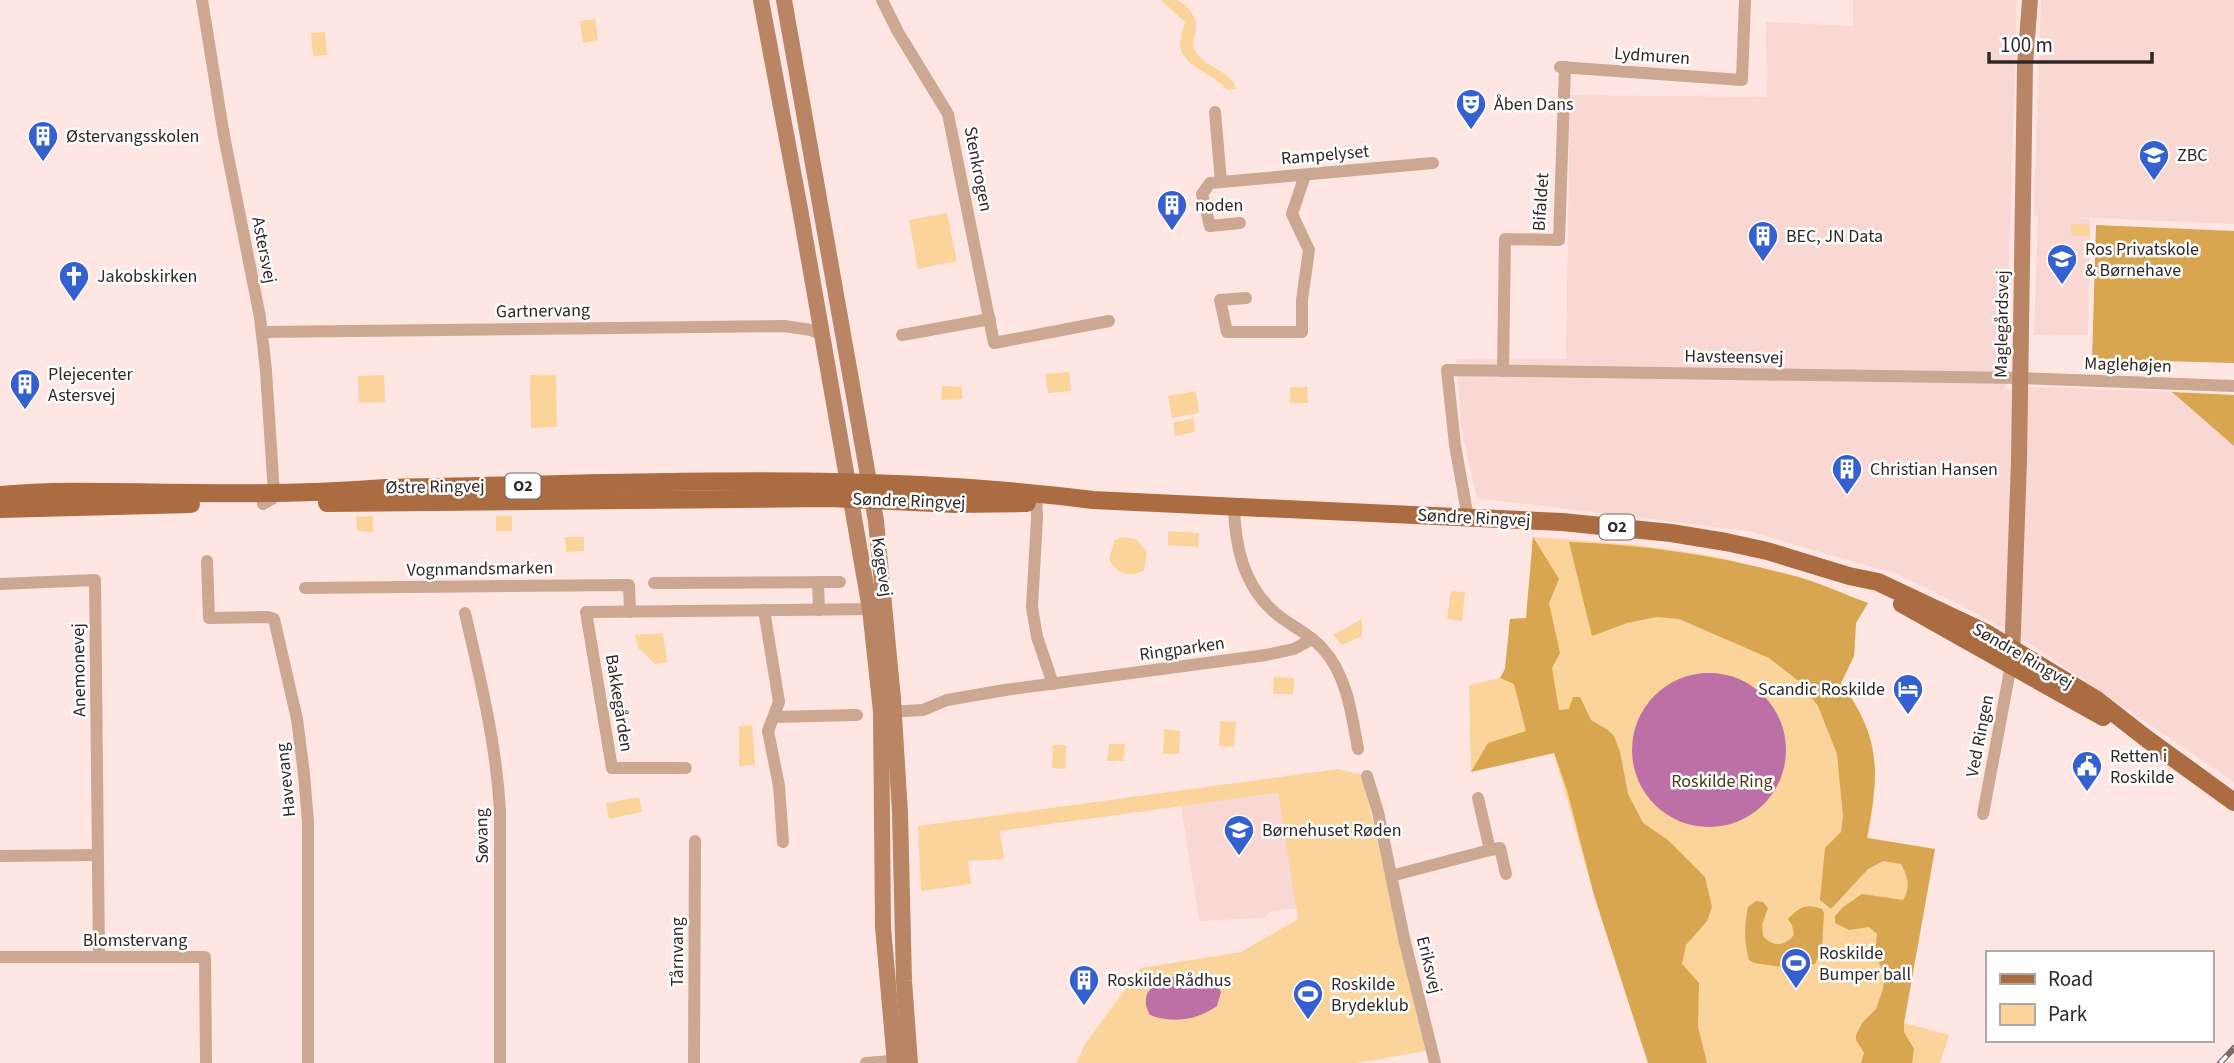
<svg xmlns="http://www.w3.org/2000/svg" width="2234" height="1063" font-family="'Source Sans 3',sans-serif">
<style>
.built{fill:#f9d8d3}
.green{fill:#fad49a}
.forest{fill:#d8a550}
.water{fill:#bd70a6}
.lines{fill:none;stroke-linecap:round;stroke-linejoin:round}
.street{stroke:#cca791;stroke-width:12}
.secondary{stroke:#ba8564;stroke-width:16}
.primary{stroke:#ac6c41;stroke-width:18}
.rail-casing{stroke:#786967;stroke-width:6}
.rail{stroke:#fff;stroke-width:3.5;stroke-dasharray:10;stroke-linecap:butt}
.labels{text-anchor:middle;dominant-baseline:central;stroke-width:5;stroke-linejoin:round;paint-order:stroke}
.shield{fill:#fff;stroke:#6f6867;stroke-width:2}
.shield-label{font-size:16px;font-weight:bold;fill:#312826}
.street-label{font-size:18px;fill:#312826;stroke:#fff}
.poi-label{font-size:18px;fill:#312826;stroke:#fff;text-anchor:start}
.park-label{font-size:18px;fill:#4c3713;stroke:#fff}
</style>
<rect width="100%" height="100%" fill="#ffe6e2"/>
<!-- built -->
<g class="built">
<polygon points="1853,0 2017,0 2005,389 2040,387 2172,392 2234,446 2234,782 2029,643 1959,604 1896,574 1748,531 1477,498 1462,433 1456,359 1566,359 1570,95 1767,97 1766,22 1853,26"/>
<polygon points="2041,0 2234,0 2234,224 2073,217 2090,219 2088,335 2034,335 2038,216 2034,215 2034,200"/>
<polygon points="1279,793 1297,908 1271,911 1264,918 1199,921 1181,806"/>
</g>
<!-- green -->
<g class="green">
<path d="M1161,0C1165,0 1173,0 1177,0C1186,4 1197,16 1196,26C1196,36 1190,43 1196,52C1205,68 1233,71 1236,89L1227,90C1215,74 1181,67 1180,44C1180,36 1184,30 1185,22Z"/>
<polygon points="595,19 598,40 583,43 580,21"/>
<polygon points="325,32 327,55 313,56 311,33"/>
<polygon points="947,213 957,261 918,269 909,220"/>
<polygon points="2071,223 2090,225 2089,237 2071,235"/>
<polygon points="1069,372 1071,391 1048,393 1045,374"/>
<polygon points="384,375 385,402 359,403 358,376"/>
<polygon points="530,375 556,375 557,427 531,428"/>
<polygon points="942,386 962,387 962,399 941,400"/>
<polygon points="1290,387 1307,387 1308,403 1290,403"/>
<polygon points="1196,391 1199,413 1172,418 1168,396"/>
<polygon points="1193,418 1195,432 1175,436 1173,423"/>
<polygon points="373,516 373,532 357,531 356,517"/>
<rect x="496" y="516" width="16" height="15"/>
<polygon points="1168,531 1199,533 1198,547 1168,545"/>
<polygon points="565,537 584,537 584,551 566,552"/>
<path d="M1122,537L1136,539L1147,552L1144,570C1129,579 1117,574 1109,559L1114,541Z"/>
<path d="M1533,537L1637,545L1712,556L1800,577L1868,603L1856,623L1854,656L1841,683C1882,737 1879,774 1868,838L1935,849L1904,1023L1949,1035L1940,1063H1648L1594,895L1554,753L1471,772L1469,685L1500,678L1505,669L1510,619L1526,618Z"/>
<polygon points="1451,591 1465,592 1462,621 1447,619"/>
<polygon points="1362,619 1362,636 1342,645 1333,635"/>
<polygon points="663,633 667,662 655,664 638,648 635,635"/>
<polygon points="1274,677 1294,678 1293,694 1273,694"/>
<polygon points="1220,721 1236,722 1234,747 1219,746"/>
<polygon points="752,725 755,765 739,766 739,726"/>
<polygon points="1164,729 1180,731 1179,754 1163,754"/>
<polygon points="1109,744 1125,744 1123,761 1107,761"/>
<polygon points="1053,745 1066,745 1065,769 1052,768"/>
<polygon points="1338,769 1362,775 1426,1051 1357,1063 1076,1063 1085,1044 1141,968 1241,952 1298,919 1278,793 1000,831 1004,859 968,861 971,884 921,891 918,826"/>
<polygon points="639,797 642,812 609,819 606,803"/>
</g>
<!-- forest -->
<g class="forest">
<polygon points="2096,225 2234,231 2234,363 2092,359"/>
<polygon points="2172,392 2234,395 2234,446"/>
<polygon points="1533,537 1559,579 1549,603 1560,653 1552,668 1559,710 1569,709 1573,697 1580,697 1591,720 1608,730 1614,736 1620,752 1628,794 1643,823 1668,840 1705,877 1712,907 1707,921 1686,945 1682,964 1699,983 1698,1027 1707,1063 1648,1063 1594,895 1567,790 1554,753 1471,772 1488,743 1526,731 1514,684 1500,678 1505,669 1510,619 1526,618"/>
<path d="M1569,542C1647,545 1722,556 1798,577C1821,583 1845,595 1868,603L1856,623L1854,656L1841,683C1882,739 1879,773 1867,838L1935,849L1904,1023V1032L1914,1049L1912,1063H1861L1864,1053L1856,1040V1035L1862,1023L1876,1009L1883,989L1885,975L1875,955L1877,934L1869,927L1849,930L1835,923V916L1843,907L1862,894L1903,900C1911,887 1908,877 1901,864L1883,861L1868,869L1831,909L1820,900L1825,848L1841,832L1843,816L1837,754L1818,706L1800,682L1769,658L1679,619L1657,617L1627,623L1592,636Z"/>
<path d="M1756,901L1763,902L1768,908L1762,925L1763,936C1774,948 1784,946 1794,935L1792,925L1788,919C1800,907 1806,903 1822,909L1824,913L1822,948L1815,964L1788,968L1754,963L1749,960C1744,939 1744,928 1748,907Z"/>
</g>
<!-- water -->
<g class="water">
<circle cx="1709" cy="750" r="77"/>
<path d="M1181,975C1196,975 1214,978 1221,992L1217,1006C1197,1020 1173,1024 1150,1015C1136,990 1159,980 1181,975Z"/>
</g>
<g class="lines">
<!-- street -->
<g class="street">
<polyline points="202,0 224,136 260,317 266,371 274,494 273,498 263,504"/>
<polyline points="882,0 898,32 948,114 994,343 1109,321"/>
<polyline points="1560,67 1742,80 1745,0"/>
<polyline points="1215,112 1221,182"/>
<polyline points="1240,223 1210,226 1202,194 1210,183 1433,163"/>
<polyline points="1246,298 1220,300 1227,332 1302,332 1302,300 1309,250 1292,214 1305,175"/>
<polyline points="262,332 784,326 811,330 822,335"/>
<polyline points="902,335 990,319"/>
<polyline points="1503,371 1505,239 1559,240 1565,67"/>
<polyline points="1036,493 1037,518 1032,607 1037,637 1053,684"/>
<path d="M1234,507C1235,545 1243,583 1272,610C1287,625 1309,632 1323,649C1347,675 1352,716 1358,749"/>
<polyline points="1468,518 1455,445 1447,370 2020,378 2234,386"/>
<polyline points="207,561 209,618 268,617 274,619 297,719 304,774 308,822 308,1063"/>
<polyline points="818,582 819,610"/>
<polyline points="654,583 840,582"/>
<polyline points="0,584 95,580 99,957"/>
<polyline points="305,588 629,585 630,612"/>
<polyline points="764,610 779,702 768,731 779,786 783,842"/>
<path d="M465,613C480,678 496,742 500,810V1063"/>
<polyline points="887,712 923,710 947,700 1005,690 1266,655 1294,649 1312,639"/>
<polyline points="774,717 857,715"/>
<polyline points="686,768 612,768 586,612 877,609"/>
<polyline points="1367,776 1378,812 1404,938 1435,1063"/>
<polyline points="1983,814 2011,665"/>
<polyline points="1490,850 1500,848 1506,874"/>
<polyline points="0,856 98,855"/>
<polyline points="1391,876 1490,850 1478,798"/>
<polyline points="0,957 205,957 206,1063"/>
<polyline points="694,1063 695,841"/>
<polyline points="866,1063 904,1060"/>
</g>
<!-- secondary -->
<g class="secondary">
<polyline points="761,0 800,209 870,609 881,712 883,927 895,1063"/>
<polyline points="784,0 876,521 893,699 900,813 904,981 910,1063"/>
<polyline points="2012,659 2019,461 2025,65 2030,0"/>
</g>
<!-- primary -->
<g class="primary">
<path d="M0,495C68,489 130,493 198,493C260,494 322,493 385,488C621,484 859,470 1093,500L1562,522L1671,533L1726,542L1767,551L1849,576L1878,582L1986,633L2097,700L2147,739L2234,802"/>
<polyline points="327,503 830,498 955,504 1027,503"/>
<polyline points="0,509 191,504"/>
<polyline points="1902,604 2103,717"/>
</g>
<!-- rail casing -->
<g class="rail-casing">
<polyline id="rail" points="2220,1063 2234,1048"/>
</g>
<!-- rail -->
<use href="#rail" class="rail"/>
</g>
<!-- icons -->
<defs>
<g id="theatre-pin" transform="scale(1.575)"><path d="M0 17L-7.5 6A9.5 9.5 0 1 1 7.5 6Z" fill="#3460d0" stroke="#fff"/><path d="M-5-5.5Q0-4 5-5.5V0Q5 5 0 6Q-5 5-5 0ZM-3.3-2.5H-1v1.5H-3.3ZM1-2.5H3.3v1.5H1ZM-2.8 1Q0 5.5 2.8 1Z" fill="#fff"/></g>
<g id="building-pin" transform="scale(1.575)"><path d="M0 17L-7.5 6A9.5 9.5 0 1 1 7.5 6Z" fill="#3460d0" stroke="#fff"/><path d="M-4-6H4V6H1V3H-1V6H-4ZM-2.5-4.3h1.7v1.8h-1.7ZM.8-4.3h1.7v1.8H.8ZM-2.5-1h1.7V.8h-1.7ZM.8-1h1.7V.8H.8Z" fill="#fff"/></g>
<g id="university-pin" transform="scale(1.575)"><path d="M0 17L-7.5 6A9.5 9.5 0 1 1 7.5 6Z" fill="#3460d0" stroke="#fff"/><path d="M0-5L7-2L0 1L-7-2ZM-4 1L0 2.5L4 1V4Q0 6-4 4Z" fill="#fff"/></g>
<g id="school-pin" transform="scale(1.575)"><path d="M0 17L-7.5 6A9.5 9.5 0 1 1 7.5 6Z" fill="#3460d0" stroke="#fff"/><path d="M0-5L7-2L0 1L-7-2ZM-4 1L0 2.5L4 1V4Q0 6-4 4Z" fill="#fff"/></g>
<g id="church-pin" transform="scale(1.575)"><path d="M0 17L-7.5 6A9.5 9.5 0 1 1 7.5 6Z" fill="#3460d0" stroke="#fff"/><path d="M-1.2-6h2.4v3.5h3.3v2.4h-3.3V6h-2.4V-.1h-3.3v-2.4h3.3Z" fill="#fff"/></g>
<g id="hotel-pin" transform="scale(1.575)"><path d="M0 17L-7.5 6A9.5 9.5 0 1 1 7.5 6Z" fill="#3460d0" stroke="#fff"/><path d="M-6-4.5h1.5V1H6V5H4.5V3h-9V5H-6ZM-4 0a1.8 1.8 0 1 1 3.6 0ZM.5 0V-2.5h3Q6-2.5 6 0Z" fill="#fff"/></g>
<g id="civic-pin" transform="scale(1.575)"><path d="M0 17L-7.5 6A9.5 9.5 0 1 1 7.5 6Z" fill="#3460d0" stroke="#fff"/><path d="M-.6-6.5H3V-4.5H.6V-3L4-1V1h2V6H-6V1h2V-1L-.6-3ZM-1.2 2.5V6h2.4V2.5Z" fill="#fff"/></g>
<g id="stadium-pin" transform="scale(1.575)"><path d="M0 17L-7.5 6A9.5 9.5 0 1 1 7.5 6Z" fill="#3460d0" stroke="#fff"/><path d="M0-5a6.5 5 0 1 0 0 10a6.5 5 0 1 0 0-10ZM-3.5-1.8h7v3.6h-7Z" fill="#fff"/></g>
</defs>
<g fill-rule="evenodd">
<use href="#theatre-pin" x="1471" y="104"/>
<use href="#building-pin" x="43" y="136"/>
<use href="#university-pin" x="2154" y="155"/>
<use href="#building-pin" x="1172" y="205"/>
<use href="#building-pin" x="1763" y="236"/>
<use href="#school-pin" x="2062" y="259"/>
<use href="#church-pin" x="74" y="276"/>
<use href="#building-pin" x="25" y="384"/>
<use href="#building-pin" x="1847" y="469"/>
<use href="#hotel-pin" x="1908" y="689"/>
<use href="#civic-pin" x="2087" y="766"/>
<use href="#school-pin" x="1239" y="830"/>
<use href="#stadium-pin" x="1796" y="963"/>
<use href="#building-pin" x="1084" y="980"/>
<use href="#stadium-pin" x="1308" y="994"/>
</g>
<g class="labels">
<!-- shield labels -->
<g class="shield">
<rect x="505.5" y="473.5" width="35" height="25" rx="5"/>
<rect x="1599.5" y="514.5" width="35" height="25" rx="5"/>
</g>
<g class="shield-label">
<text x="523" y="486">O2</text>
<text x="1617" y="527">O2</text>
</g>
<!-- street labels -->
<g class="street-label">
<text transform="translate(1652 56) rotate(4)">Lydmuren</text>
<text transform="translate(1325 155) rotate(-5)">Rampelyset</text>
<text transform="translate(978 169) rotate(79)">Stenkrogen</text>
<text transform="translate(1541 202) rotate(-86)">Bifaldet</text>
<text transform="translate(264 250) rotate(79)">Astersvej</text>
<text transform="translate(543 311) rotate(-1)">Gartnervang</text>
<text transform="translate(2002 324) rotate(-89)">Maglegårdsvej</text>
<text transform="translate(1734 357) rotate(1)">Havsteensvej</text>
<text transform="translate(2128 365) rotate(2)">Maglehøjen</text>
<text transform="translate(435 487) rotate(-1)">Østre Ringvej</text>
<text transform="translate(909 501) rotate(2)">Søndre Ringvej</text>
<text transform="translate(1474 518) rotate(3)">Søndre Ringvej</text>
<text transform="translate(882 567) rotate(81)">Køgevej</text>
<text transform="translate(480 569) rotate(-1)">Vognmandsmarken</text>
<text transform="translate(1182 649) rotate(-8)">Ringparken</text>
<text transform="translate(2023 656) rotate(30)">Søndre Ringvej</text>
<text transform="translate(79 670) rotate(-91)">Anemonevej</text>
<text transform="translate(619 703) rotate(81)">Bakkegården</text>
<text transform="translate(1980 736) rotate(-79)">Ved Ringen</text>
<text transform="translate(286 780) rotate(-96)">Havevang</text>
<text transform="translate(482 836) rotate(-91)">Søvang</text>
<text x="135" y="940">Blomstervang</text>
<text transform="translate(677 952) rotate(-90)">Tårnvang</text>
<text transform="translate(1429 965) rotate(76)">Eriksvej</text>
</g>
<!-- poi labels -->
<g class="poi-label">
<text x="1494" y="104">Åben Dans</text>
<text x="66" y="136">Østervangsskolen</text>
<text x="2177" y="155">ZBC</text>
<text x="1195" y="205">noden</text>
<text x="1786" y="236">BEC, JN Data</text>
<text x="2085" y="249">Ros Privatskole<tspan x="2085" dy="21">&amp; Børnehave</tspan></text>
<text x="97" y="276">Jakobskirken</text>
<text x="48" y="374">Plejecenter<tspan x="48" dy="21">Astersvej</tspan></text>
<text x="1870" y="469">Christian Hansen</text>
<text x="1885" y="689" text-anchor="end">Scandic Roskilde</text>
<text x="2110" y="756">Retten i<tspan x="2110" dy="21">Roskilde</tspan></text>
<text x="1262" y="830">Børnehuset Røden</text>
<text x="1819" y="953">Roskilde<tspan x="1819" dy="21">Bumper ball</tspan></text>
<text x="1107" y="980">Roskilde Rådhus</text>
<text x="1331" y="984">Roskilde<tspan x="1331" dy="21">Brydeklub</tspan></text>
</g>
<!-- park labels -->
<g class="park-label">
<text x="1722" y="781">Roskilde Ring</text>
</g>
</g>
<!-- legend -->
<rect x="1986" y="951" width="228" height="91" fill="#ffffff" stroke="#ada9a8" stroke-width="2"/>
<rect x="2000" y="974" width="35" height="10" fill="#ac6c41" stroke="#ada9a8" stroke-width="2"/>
<text x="2048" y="986" font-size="21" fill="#312826">Road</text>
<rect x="2000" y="1004" width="35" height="21" fill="#fad49a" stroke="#ada9a8" stroke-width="2"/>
<text x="2048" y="1021" font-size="21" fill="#312826">Park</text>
<!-- scale -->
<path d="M1989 52v10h163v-10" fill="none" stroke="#312826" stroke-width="3.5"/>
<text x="2000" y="52" font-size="21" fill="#312826" stroke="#ffffff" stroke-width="5" paint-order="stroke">100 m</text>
</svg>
